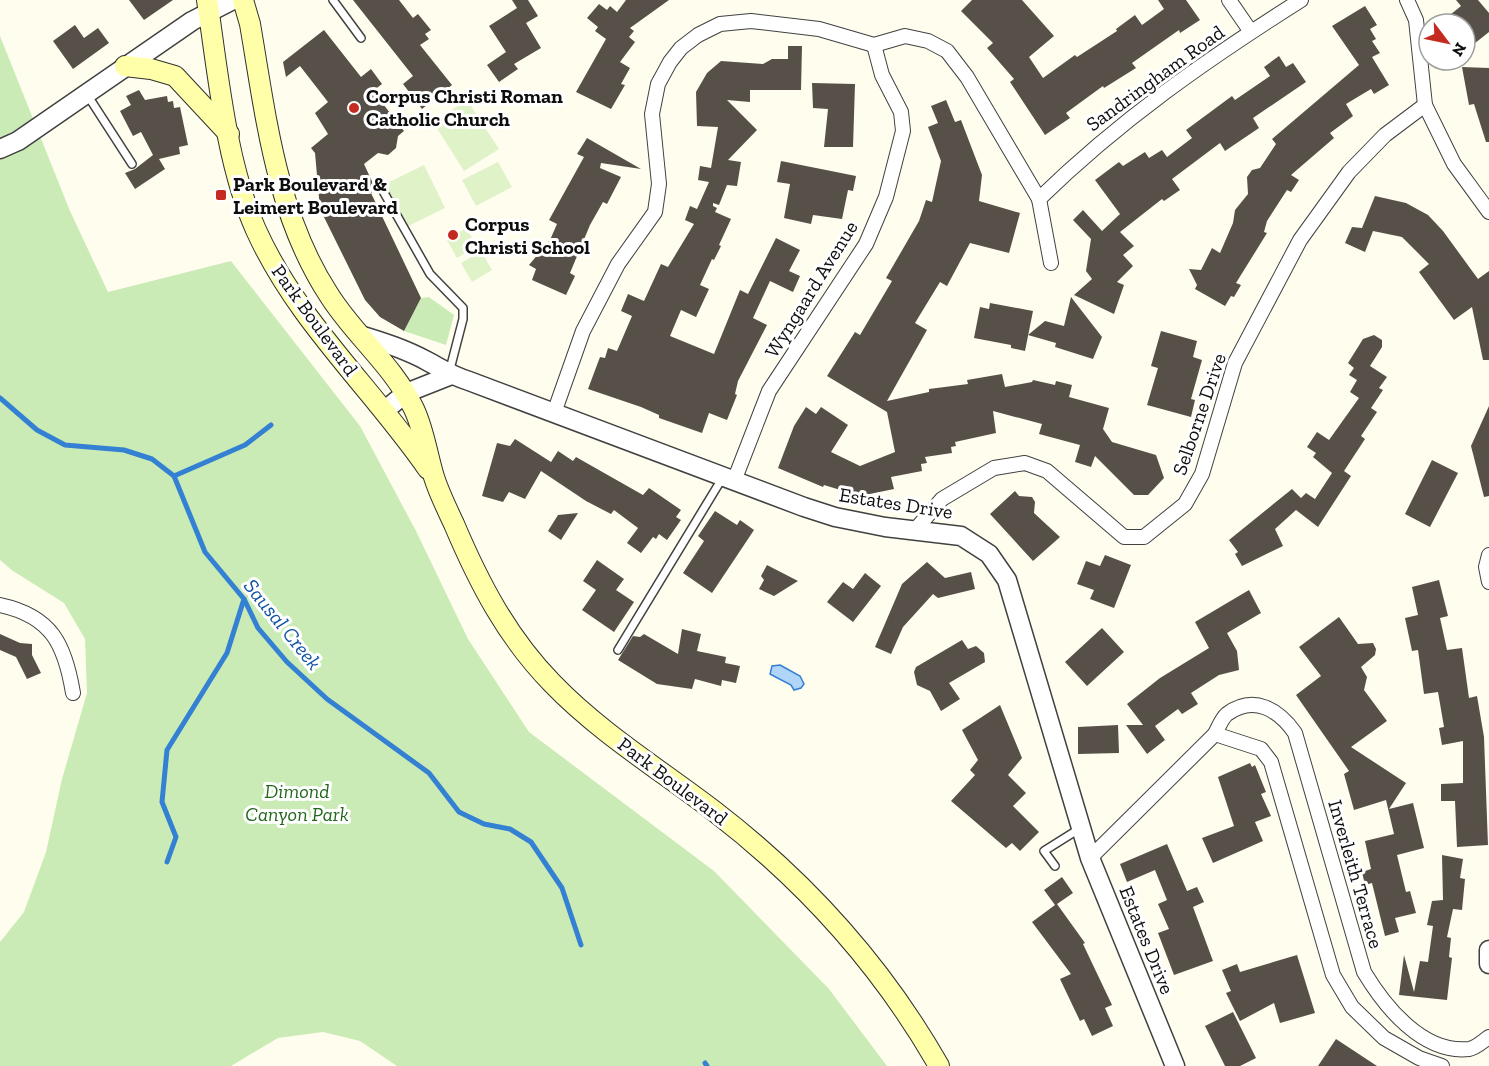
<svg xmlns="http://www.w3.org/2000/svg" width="1489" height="1066" font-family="'Zilla Slab',serif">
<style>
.green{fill:#cbebb6}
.pitch{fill:#dff2c8}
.water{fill:#b0d5f9;stroke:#3481d3;stroke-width:1.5}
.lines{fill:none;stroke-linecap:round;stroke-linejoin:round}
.stream{stroke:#3481d3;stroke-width:5}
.building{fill:#575049}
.service-casing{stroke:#414141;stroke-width:10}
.minor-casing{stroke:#414141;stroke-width:16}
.tertiary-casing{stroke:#414141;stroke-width:21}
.secondary-casing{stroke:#303030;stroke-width:22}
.service{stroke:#fff;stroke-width:7}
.minor{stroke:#fff;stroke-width:14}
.tertiary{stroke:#fff;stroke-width:18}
.secondary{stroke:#ffffa9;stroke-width:20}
.poi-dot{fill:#c42a1f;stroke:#fff;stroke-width:2}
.labels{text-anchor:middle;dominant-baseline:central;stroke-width:6;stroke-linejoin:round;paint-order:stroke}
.street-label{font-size:20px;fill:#0e0e0e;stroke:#fff}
.poi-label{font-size:20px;font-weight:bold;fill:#0e0e0e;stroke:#fff;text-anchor:start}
.park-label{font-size:20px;font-style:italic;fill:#22681b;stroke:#fff}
.water-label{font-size:21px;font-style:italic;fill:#1153a5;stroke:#fff}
</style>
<rect width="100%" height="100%" fill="#fffeee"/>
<!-- green -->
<g class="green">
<polygon points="0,36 70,211 108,292 231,261 360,426 416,531 468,639 529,732 714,871 829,989 887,1066 397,1066 360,1041 323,1032 278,1038 231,1066 0,1066 0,942 24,912 46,852 62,779 87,693 85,639 64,603 13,571 0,560"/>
<polygon points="429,297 454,315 446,345 404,331 421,298"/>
</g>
<!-- pitch -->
<g class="pitch">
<polygon points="467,100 499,149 464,171 433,122"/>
<polygon points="498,162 512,187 476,206 462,180"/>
<polygon points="424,165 445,208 402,229 381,186"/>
<polygon points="466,228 477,246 457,258 447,240"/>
<polygon points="481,251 492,270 472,282 461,263"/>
</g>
<!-- water -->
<polygon class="water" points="780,665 800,676 804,684 801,688 794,690 791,685 770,674 772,666"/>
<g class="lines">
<!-- stream -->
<g class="stream">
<polyline points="0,398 37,430 65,445 124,450 152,459 174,476 205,552 244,599 258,628 287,662 327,699 429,773 459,812 484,824 510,829 531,842 562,888 581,945"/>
<polyline points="174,476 245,445 271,425"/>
<polyline points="167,862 176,837 162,802 167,750 227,653 244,599"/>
<polyline points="705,1063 707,1066"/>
</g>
</g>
<!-- building -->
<g class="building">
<polygon points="129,0 173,0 144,20"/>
<polygon points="353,0 399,0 413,18 418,14 431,30 425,34 429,39 420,45 452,85 422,109 403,84 413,76"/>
<polygon points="512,0 528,0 538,16 526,23 541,48 514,64 518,69 499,82 487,65 506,52 489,26 517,8"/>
<polygon points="626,0 669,0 630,28 634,31 629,37 635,42 620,62 630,68 621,84 625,85 611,109 576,92 606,39 595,31 598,27 587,18 599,4 607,10 610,6 617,12"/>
<polygon points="972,0 1022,0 1054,36 1029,57 1043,78 1075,55 1077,57 1117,31 1116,29 1135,15 1142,25 1164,9 1158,0 1186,0 1200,20 1180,33 1179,30 1132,63 1136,68 1104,88 1103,86 1066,113 1070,118 1045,135 1010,82 1014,79 987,48 993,43 961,11"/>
<polygon points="1456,0 1478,0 1489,13 1489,32 1465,51 1465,24 1439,24 1461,6"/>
<polygon points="1365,6 1377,25 1370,29 1376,39 1372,41 1380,53 1372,57 1389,85 1374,94 1371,89 1346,104 1353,116 1330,133 1334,138 1291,175 1299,180 1291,192 1287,190 1267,221 1264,232 1267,233 1236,283 1241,285 1234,297 1231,296 1225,306 1195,289 1197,285 1189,269 1201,270 1212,248 1220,253 1233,223 1235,210 1248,194 1247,177 1252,170 1260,168 1276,144 1272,139 1359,65 1332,26"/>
<polygon points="75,25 84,38 98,28 109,43 73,69 53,41"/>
<polygon points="324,30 361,77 371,69 382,84 373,91 404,131 398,136 396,148 388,155 378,153 364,164 376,190 371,193 421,298 404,331 380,317 365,300 320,209 315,153 311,148 328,134 315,113 328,102 300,66 286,77 283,62"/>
<polygon points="788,46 802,46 801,90 750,90 750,102 727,100 757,130 728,160 741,162 737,186 727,185 719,205 713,203 713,206 717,208 715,212 731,219 719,245 721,246 714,260 712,259 700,285 709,289 696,317 681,310 670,336 714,354 740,290 748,294 776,238 800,250 789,271 800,276 793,292 770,281 753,318 767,325 738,381 735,394 737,395 727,420 709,413 702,433 659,418 659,415 641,407 588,389 600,357 605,358 608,348 617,351 632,316 621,311 628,294 644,301 661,264 668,267 694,224 685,220 690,206 697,209 709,182 698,180 700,166 711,168 718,127 697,126 696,92 707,73 721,61 763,64 772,59 788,59"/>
<polygon points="1279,56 1286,67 1293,63 1306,82 1253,118 1259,128 1225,151 1220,143 1172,179 1180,190 1164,201 1162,199 1120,232 1134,246 1123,255 1133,266 1117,282 1124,285 1114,314 1074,295 1092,279 1086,271 1091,239 1073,220 1083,210 1102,231 1120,214 1095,180 1119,162 1123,166 1145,152 1149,158 1162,150 1167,157 1192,138 1186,130 1232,96 1235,100 1270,76 1264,67"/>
<polygon points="1462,67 1489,68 1489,142 1486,142 1474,104 1469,105"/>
<polygon points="812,83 855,84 853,147 824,147 828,109 813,108"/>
<polygon points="139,90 145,100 167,96 168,102 173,101 174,108 180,107 188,145 179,147 180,154 159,159 165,169 135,189 125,173 135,169 153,155 141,132 133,136 120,111 131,105 126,96"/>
<polygon points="946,100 955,122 961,120 982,175 979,201 1020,213 1009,253 970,243 947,286 940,282 915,323 927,330 887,401 929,392 929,389 968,384 967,380 1002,374 1005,387 1032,382 1033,380 1055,385 1056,381 1072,385 1069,397 1109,408 1103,429 1112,442 1156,455 1164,478 1148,495 1134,495 1095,456 1091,467 1075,462 1080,445 1039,434 1042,424 993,411 996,433 955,442 956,446 951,447 952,453 925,457 927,463 921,464 922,471 891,477 894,489 860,496 824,485 823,487 778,468 794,426 806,407 816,414 821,407 848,425 831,452 860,466 895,452 887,412 827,376 855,332 860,335 892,281 886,278 919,221 926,200 932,202 941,161 928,127 938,123 931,106"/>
<polygon points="587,138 641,169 601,163 600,168 621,177 607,204 603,202 590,225 570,273 575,276 566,295 532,280 536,269 529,265 550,240 557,224 549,220 584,157 577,154"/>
<polygon points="781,161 856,176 853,191 848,190 842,219 813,215 811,224 784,218 790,184 777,182"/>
<polygon points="1375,196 1406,203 1428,215 1443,231 1478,279 1489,271 1489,360 1483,360 1472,307 1454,320 1419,272 1429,264 1402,237 1373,231 1365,252 1345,243 1352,227 1362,228"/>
<polygon points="1071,297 1102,337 1093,359 1055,347 1056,343 1028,335 1045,321 1064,326"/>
<polygon points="990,303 1033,311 1025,351 1011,348 1011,345 974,338 980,307 989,309"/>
<polygon points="1161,331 1197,341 1193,357 1202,360 1191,399 1195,400 1191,417 1147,405 1158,368 1151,366"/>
<polygon points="1374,335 1382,340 1382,347 1370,366 1387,377 1379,388 1383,390 1371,408 1377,412 1361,436 1365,439 1344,471 1351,476 1318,527 1296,510 1275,529 1283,546 1242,566 1235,554 1238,552 1229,540 1292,489 1301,498 1306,493 1315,499 1332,473 1313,457 1316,453 1307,447 1317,432 1329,440 1359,398 1350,392 1357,380 1349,375 1354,368 1348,363 1363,339"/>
<polygon points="1489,406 1489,496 1484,497 1471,446"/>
<polygon points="515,439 551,462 558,451 573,461 576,457 643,495 649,488 681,510 676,517 681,520 667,540 659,534 656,539 653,537 641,553 627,543 638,528 614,510 611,514 586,501 541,471 525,499 509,492 503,502 482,496 497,443 510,446"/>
<polygon points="1432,460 1458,473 1430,527 1405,514"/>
<polygon points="1015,491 1019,496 1032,497 1035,502 1034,513 1060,537 1033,561 990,514"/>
<polygon points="715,511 737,525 740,520 754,530 712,593 683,573 704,541 698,536"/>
<polygon points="578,513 561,540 548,531 558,515"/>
<polygon points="1105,555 1131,565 1114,608 1090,599 1094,590 1077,584 1086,561 1100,566"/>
<polygon points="597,560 624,579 616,590 634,602 614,632 582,610 596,590 583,581"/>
<polygon points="927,562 945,578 971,572 975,589 938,598 933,594 903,627 891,654 875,647 902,584"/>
<polygon points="767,565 798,581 774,596 759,589 764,580 761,576"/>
<polygon points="865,573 881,586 853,622 827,602 843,582 853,589"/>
<polygon points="1439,580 1448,616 1440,618 1447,650 1462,648 1469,698 1477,696 1484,737 1488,845 1457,847 1455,801 1441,801 1441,784 1463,783 1463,741 1442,745 1439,728 1444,727 1438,692 1424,694 1418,650 1412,651 1405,618 1418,615 1412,587"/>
<polygon points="1249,590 1261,613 1227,633 1237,651 1239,670 1219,675 1191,693 1198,704 1182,714 1178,709 1155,726 1165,740 1147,754 1126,725 1143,725 1127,704 1160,678 1209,648 1195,622"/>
<polygon points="1339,617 1358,644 1373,643 1376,649 1375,655 1361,667 1367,677 1364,690 1387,721 1351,747 1406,783 1389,809 1413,803 1424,848 1397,855 1406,892 1410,891 1416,913 1395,918 1399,932 1385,936 1372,883 1365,885 1362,872 1371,869 1365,841 1394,834 1386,800 1354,810 1344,774 1349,771 1296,695 1321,676 1299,647"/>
<polygon points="1102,628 1124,652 1087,686 1065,662"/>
<polygon points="682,629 701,634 697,651 726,657 725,663 740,666 736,683 722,680 721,686 695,679 692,689 657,684 618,660 633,636 640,637 644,634 678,654"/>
<polygon points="0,634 20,643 32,644 32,655 41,673 27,679 16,657 0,650"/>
<polygon points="962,640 968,649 976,646 984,653 985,662 949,683 960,699 941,711 930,691 917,685 914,672 916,667"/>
<polygon points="1000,705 1022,758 1008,775 1026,793 1013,806 1039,832 1020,851 1012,843 1006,848 951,801 975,775 970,770 978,760 962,730"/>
<polygon points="1118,725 1119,753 1078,754 1078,727"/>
<polygon points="1250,763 1252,767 1255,765 1266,792 1261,794 1271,816 1255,822 1263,841 1213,863 1202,838 1234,826 1218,777"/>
<polygon points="1167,844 1187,891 1197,887 1204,902 1193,907 1213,961 1174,975 1158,933 1169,929 1158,904 1167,900 1155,870 1127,882 1120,864"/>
<polygon points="1442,855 1463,859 1460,878 1465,879 1462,910 1453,909 1447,937 1451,938 1449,957 1452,958 1447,1000 1399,995 1404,955 1414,992 1420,961 1428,962 1433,926 1427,925 1432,901 1443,900"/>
<polygon points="1062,877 1073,893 1057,904 1085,943 1083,944 1112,1005 1105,1008 1113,1026 1092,1036 1084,1019 1080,1021 1060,979 1071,974 1032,922 1055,905 1044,890"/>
<polygon points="1297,955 1315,1013 1280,1023 1274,1003 1240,1021 1226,993 1231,991 1222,970 1237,964 1240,972"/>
<polygon points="1233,1012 1256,1058 1240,1066 1225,1066 1205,1026"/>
<polygon points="1336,1039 1377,1066 1318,1066"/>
</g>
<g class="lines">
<!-- service casing -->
<g class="service-casing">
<g id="service">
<polyline points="333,0 361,38"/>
<polyline points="88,96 132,164"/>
<polyline points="383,191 430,274 463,308 463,319 449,373"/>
<polyline points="618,650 723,477"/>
<polyline points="1055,866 1044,851 1079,829"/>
</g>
</g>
<!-- minor casing -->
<g class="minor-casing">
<g id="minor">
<polyline points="1229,0 1251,32"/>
<polyline points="1407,0 1416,20 1425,105 1454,164 1489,212"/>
<polyline points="1039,199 1051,263"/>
<path d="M554,413L583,331L618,264L655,212L659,184L652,114L658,84L670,62L681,48L698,35L720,24L751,21L819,29L874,45L905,36L928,41L947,51L967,77L1039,199C1120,120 1206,60 1301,0"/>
<polyline points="734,481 769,391 866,244 886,197 903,131 901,112 882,75 874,45"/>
<polyline points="915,530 942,499 994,468 1025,463 1047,471 1124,537 1144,537 1185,504 1202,474 1235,363 1300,240 1349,172 1385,135 1425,105"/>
<polyline points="1489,555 1486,567 1489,582"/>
<path d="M0,605C52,616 65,645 73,693"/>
<polyline points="1215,734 1261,749 1271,762 1333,975 1352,1007 1384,1038 1419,1058 1442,1066"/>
<path d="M1090,858L1215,734C1218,728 1222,718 1227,714C1254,694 1279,710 1295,733L1364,972C1385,1007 1423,1054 1469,1049C1476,1048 1483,1041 1489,1037"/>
</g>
</g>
<!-- tertiary casing -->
<g class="tertiary-casing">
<g id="tertiary">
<polyline points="0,149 18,141 192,21 233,0"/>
<path d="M360,335C383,342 405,349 427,361C442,369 452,376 469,381L804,507L835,517L885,527L961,536L989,554L1007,580L1090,858L1175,1066"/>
<polyline points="384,411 406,393 449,376"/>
<polyline points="1489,950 1489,964"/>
</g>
</g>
<!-- secondary casing -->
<g class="secondary-casing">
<g id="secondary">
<path d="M207,0C218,73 226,164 256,230C297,321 372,388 428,469"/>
<path d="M243,0L250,24C266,117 276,214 329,295C354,335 393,365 414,409C424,430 427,454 434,477C439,493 447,509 454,524C479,583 507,637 552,683C599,732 659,769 714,811C805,881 882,966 939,1066"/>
<polyline points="125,66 151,69 175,76 229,134"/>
</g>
</g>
<!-- service -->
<use href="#service" class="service"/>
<!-- minor -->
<use href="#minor" class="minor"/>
<!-- tertiary -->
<use href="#tertiary" class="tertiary"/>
<!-- secondary -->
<use href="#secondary" class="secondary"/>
</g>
<!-- markers -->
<g class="poi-dot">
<circle cx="354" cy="108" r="6"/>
<rect x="215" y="189" width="12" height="12" rx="3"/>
<circle cx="453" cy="235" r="6"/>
</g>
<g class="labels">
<!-- street labels -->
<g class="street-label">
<text transform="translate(1155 78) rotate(-36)">Sandringham Road</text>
<text transform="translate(811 289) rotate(-58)">Wyngaard Avenue</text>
<text transform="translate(315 320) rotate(54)">Park Boulevard</text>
<text transform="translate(1199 414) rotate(-71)">Selborne Drive</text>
<text transform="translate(896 503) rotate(9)">Estates Drive</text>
<text transform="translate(673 781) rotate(37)">Park Boulevard</text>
<text transform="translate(1356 874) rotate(74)">Inverleith Terrace</text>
<text transform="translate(1147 940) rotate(68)">Estates Drive</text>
</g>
<!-- poi labels -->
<g class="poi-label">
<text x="366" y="96">Corpus Christi Roman<tspan x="366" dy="23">Catholic Church</tspan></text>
<text x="233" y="184">Park Boulevard &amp;<tspan x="233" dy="23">Leimert Boulevard</tspan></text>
<text x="465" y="224">Corpus<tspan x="465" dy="23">Christi School</tspan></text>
</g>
<!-- park labels -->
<g class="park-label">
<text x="297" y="791">Dimond<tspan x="297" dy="23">Canyon Park</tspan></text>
</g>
<!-- water labels -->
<g class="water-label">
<text transform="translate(283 624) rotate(51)">Sausal Creek</text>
</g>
</g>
<!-- north arrow -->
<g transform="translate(1447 42) rotate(122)"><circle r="28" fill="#ffffff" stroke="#9f9f9f" stroke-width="1.5"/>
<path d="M0-4.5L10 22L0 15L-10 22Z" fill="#c42a1f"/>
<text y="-9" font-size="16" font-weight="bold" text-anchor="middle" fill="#0e0e0e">N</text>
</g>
</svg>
